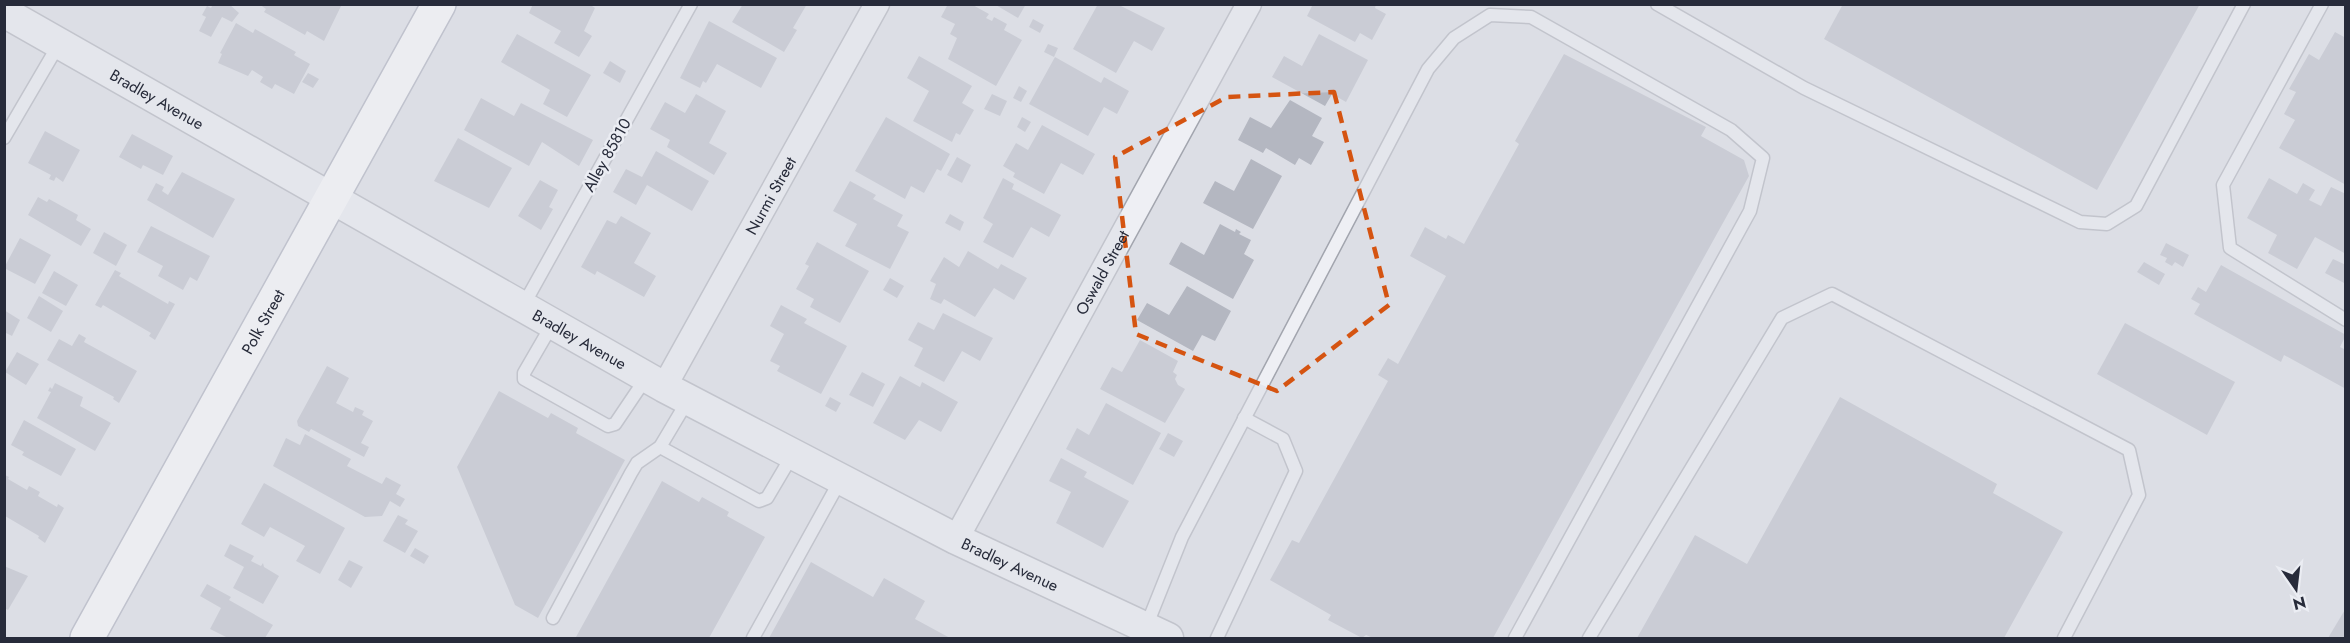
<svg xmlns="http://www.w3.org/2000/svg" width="2350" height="643" font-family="Jost,sans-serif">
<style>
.building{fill:#b4b7c1}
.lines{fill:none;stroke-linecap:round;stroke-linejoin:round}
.service-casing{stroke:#a2a5ae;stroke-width:15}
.minor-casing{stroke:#a2a5ae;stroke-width:27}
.tertiary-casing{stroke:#a2a5ae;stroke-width:33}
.primary-casing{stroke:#9da1b0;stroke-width:36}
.service{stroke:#eeeff4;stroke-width:12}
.minor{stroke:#eeeff4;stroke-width:24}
.tertiary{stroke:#eeeff4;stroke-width:30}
.primary{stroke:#fff;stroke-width:33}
.marked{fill:none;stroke:#d55411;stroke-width:4.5;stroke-dasharray:12 8;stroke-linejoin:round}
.labels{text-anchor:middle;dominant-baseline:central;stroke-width:5;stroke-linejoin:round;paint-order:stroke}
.street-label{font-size:16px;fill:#272b3a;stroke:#ebedf3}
</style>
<rect width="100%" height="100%" fill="#dcdee5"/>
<!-- building -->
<g class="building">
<polygon points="213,4 229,4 239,13 232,22 222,17 211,37 199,31 206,17 202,15 207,6 211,8"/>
<polygon points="259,4 342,4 324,41 307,31 305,35 264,12 266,9"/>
<polygon points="533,4 589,4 595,8 584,31 592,36 579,57 554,43 561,31 529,13"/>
<polygon points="743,4 807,4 793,28 797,30 784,52 732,22"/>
<polygon points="948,4 971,4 989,14 986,18 992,21 994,17 1007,24 1004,30 1022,40 996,86 948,59 957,38 950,34 955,24 941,17"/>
<polygon points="994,4 1026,4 1018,18"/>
<polygon points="1098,4 1117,4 1165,28 1152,51 1134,41 1116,73 1073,49"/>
<polygon points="1313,4 1376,4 1375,8 1386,14 1372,40 1360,33 1355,42 1307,16"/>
<polygon points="1843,4 2200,4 2097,190 1824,39"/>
<polygon points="1033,19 1044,25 1040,33 1029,27"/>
<polygon points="709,21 777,58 761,88 717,64 706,83 703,81 700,88 680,78"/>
<polygon points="236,23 253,33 255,29 296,52 294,55 310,64 294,94 275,84 272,89 260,82 263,77 252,70 248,76 218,63 222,54 220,53"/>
<polygon points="2335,32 2346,38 2346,185 2279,148 2295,120 2284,114 2296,92 2289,89 2309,54 2319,60"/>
<polygon points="517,34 591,75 567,117 543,104 550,90 501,62"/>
<polygon points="1319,34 1368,60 1346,102 1332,94 1325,106 1272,77 1284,56 1302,66"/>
<polygon points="1048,44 1058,48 1054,57 1044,52"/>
<polygon points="1564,54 1706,127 1701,136 1744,160 1749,176 1493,638 1373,638 1366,635 1362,638 1328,620 1331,615 1270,580 1292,540 1299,543 1388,381 1378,375 1388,358 1398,364 1446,276 1410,256 1425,227 1446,239 1448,235 1464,244 1519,144 1515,141"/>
<polygon points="919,56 972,86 962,103 974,110 960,135 956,133 952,142 913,121 929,91 907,78"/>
<polygon points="1055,57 1101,83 1104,77 1129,91 1117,114 1104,107 1088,136 1029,104"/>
<polygon points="610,61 626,71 620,83 603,73"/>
<polygon points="308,73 319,79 313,88 302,82"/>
<polygon points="1019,86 1027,91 1021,102 1013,98"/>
<polygon points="696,94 726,111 709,143 727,153 714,175 667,147 670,140 650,129 665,102 685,113"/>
<polygon points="992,94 1007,101 1000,116 984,109"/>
<polygon points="481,98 514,116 521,103 593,140 579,166 542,142 529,166 464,130"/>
<polygon points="1290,100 1322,118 1312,136 1324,142 1311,165 1299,158 1295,165 1266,148 1263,153 1238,140 1250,117 1271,128"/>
<polygon points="886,117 950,154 941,171 937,169 924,193 911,186 905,199 855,171"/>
<polygon points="1022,117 1031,122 1025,132 1017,127"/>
<polygon points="1042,125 1095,154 1083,175 1061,163 1044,194 1013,177 1015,173 1003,166 1016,143 1028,150"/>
<polygon points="45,131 80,150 63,182 56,177 54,181 49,179 51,175 28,163"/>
<polygon points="132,134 173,156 163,175 143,165 141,169 119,157"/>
<polygon points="458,138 512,168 489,208 434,181"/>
<polygon points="656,151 709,181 692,211 647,185 636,205 613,192 626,169 642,177"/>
<polygon points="957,157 971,165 962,183 947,175"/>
<polygon points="1251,159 1282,176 1253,229 1203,203 1215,181 1234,191"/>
<polygon points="182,172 235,199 213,238 147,200 156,183 164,187 162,191 168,195"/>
<polygon points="1003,178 1014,184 1012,189 1061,215 1049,237 1031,227 1013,258 983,242 993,224 983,218"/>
<polygon points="2269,178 2297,194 2303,183 2315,190 2309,200 2321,206 2331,187 2346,194 2346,254 2315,237 2297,269 2268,253 2277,235 2247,218"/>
<polygon points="540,180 558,190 549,207 553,209 541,230 518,216"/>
<polygon points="850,181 876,195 873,199 903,215 897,226 909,232 890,269 845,246 857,224 833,211"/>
<polygon points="38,197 47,202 49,199 78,215 76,220 91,229 81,246 28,215"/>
<polygon points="950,214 964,222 960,231 945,223"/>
<polygon points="621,216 651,233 634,263 656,276 644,297 597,271 595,275 581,267 607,220 616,224"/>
<polygon points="1220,224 1235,232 1236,229 1241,232 1239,234 1251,240 1244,254 1254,260 1233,299 1169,264 1181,242 1204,255"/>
<polygon points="151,226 210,256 197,281 190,277 183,290 158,276 163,266 137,252"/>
<polygon points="104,232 127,245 116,266 93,253"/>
<polygon points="20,238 51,255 35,284 4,268"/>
<polygon points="817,242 869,271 840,323 810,307 814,299 796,289 809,266 805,264"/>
<polygon points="2166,243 2189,255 2183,267 2175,262 2172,266 2165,262 2167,258 2160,255"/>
<polygon points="968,251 998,269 1001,264 1027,278 1014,300 994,288 975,317 944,299 941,304 930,299 936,284 930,281 944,257 959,267"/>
<polygon points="2333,259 2346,265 2346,284 2325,273"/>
<polygon points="2144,262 2165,274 2159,285 2137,272"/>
<polygon points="2221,265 2346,335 2340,347 2346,350 2346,389 2284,355 2281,362 2194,314 2200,304 2191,299 2198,287 2206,292"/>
<polygon points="115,270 121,273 119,276 168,304 169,301 175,304 155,340 149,336 151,333 103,305 101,308 95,305"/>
<polygon points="54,271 78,285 66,306 42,293"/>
<polygon points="890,278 904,286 897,298 883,290"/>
<polygon points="1187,286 1231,311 1215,341 1202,335 1193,351 1137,320 1147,303 1169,315"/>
<polygon points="39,296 63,311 51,332 27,318"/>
<polygon points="781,305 807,319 804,323 847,346 821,394 777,371 780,366 770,361 784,334 770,326"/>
<polygon points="4,310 20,320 12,336 4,332"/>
<polygon points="943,313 993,338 980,361 962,351 944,382 914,366 923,348 908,340 918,322 934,330"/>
<polygon points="2125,323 2235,382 2207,435 2097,374"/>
<polygon points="79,334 86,338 84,342 137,371 119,403 113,399 114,397 47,360 59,339 72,346"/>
<polygon points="1140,340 1178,361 1173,372 1177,375 1175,379 1178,385 1185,389 1165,423 1100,389 1112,367 1122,372"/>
<polygon points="17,352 39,364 26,385 5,372"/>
<polygon points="327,366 349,378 336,403 353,412 355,407 364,411 362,415 373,421 361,443 369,447 364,457 311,429 309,432 298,426 297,421"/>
<polygon points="862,372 885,384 873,407 849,395"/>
<polygon points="900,376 920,387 922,382 958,402 941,432 919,420 905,440 873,423"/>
<polygon points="55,383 83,397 80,406 111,423 95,451 37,418 51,392 48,391 50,387 52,389"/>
<polygon points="499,391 548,418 551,413 578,428 576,433 625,460 538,618 515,605 457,467"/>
<polygon points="830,397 841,403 836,412 825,406"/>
<polygon points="1840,397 1997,484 1993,493 2063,532 2004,638 1637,638 1695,535 1747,564"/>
<polygon points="1106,403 1161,433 1133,485 1066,449 1077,428 1089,435"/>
<polygon points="24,420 76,449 61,476 22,455 24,452 11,445"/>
<polygon points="1168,433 1183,441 1174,457 1159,449"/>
<polygon points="305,434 351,459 347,466 382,484 386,477 401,485 396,494 405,499 400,507 390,501 382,516 365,517 273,466 286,438 300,445"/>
<polygon points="1061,458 1087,472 1084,477 1129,501 1103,548 1056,523 1071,492 1049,481"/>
<polygon points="5,475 9,477 8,479 27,490 29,486 40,492 38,496 57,507 58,504 64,508 45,543 38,538 39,536 5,516"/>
<polygon points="662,481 699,502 702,497 729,512 727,516 765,537 709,638 576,637"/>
<polygon points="264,483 345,528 320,574 296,561 305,546 270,527 264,537 241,524"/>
<polygon points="398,515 408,520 405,524 418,531 405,553 383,541"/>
<polygon points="230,544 254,556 251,561 261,566 263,563 264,567 279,576 263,604 233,588 244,567 224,556"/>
<polygon points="415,548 429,556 424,564 410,556"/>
<polygon points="349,560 363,567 351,588 338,580"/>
<polygon points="811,562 873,597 884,578 925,601 915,619 950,638 769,638"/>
<polygon points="4,566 28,576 8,610 4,608"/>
<polygon points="207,584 231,597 229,600 273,625 265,638 228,638 210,629 221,608 200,596"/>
<polygon points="2346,608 2346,638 2328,638"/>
</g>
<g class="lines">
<!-- service casing -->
<g class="service-casing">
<g id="service">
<polyline points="1657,4 1804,88 2080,222 2107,224 2136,206 2244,4"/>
<polyline points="2322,4 2223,185 2230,248 2346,320"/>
<polyline points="4,138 59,44"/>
<polyline points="523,306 691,4"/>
<polyline points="553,323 524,373 524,379 608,426 615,424 646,378"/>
<polyline points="660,447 759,501 767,498 793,454"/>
<polyline points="553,618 631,473 637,463 660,447 688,400"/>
<polyline points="1146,627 1182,537 1428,69 1454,38 1490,15 1531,17 1731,130 1763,158 1750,211 1515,638"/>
<polyline points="753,638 841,479"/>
<polyline points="1217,638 1296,471 1283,439 1244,418"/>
<polyline points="1589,638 1782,318 1832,294 2129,450 2139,495 2064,638"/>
</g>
</g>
<!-- minor casing -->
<g class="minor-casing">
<g id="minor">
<path id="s1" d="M664,387L877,4"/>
<path id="s2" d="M956,539L1249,4"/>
</g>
</g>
<!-- tertiary casing -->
<g class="tertiary-casing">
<g id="tertiary">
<path id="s3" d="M4,12L664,387L956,539L1168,638"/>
</g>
</g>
<!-- primary casing -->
<g class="primary-casing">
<g id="primary">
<path id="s4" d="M87,638L439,4"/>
</g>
</g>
<!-- service -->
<use href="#service" class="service"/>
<!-- minor -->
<use href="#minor" class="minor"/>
<!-- tertiary -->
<use href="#tertiary" class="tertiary"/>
<!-- primary -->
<use href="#primary" class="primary"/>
</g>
<!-- marked area -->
<path d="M0 0H2350V643H0ZM1334,92L1389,305L1277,391L1136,334L1115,157L1227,97Z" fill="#dcdee5" fill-opacity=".55" fill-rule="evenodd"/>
<path class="marked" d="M1334,92L1389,305L1277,391L1136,334L1115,157L1227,97Z"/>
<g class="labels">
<!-- street labels -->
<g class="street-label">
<text stroke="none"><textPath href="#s3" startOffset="176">Bradley Avenue</textPath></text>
<text transform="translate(607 155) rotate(-61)">Alley 85810</text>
<text stroke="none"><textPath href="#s1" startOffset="219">Nurmi Street</textPath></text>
<text stroke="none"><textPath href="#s2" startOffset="304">Oswald Street</textPath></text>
<text stroke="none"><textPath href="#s4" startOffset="362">Polk Street</textPath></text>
<text stroke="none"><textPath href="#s3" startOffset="662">Bradley Avenue</textPath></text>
<text stroke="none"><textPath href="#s3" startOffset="1148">Bradley Avenue</textPath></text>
</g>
</g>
<!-- border -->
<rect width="2350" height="643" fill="none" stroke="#272b3a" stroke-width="12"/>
<!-- north arrow -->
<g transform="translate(2296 589) rotate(166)" stroke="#ebedf3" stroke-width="4.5" paint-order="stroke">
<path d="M0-4.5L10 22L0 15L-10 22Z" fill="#272b3a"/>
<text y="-9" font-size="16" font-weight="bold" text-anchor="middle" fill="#272b3a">N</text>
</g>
</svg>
